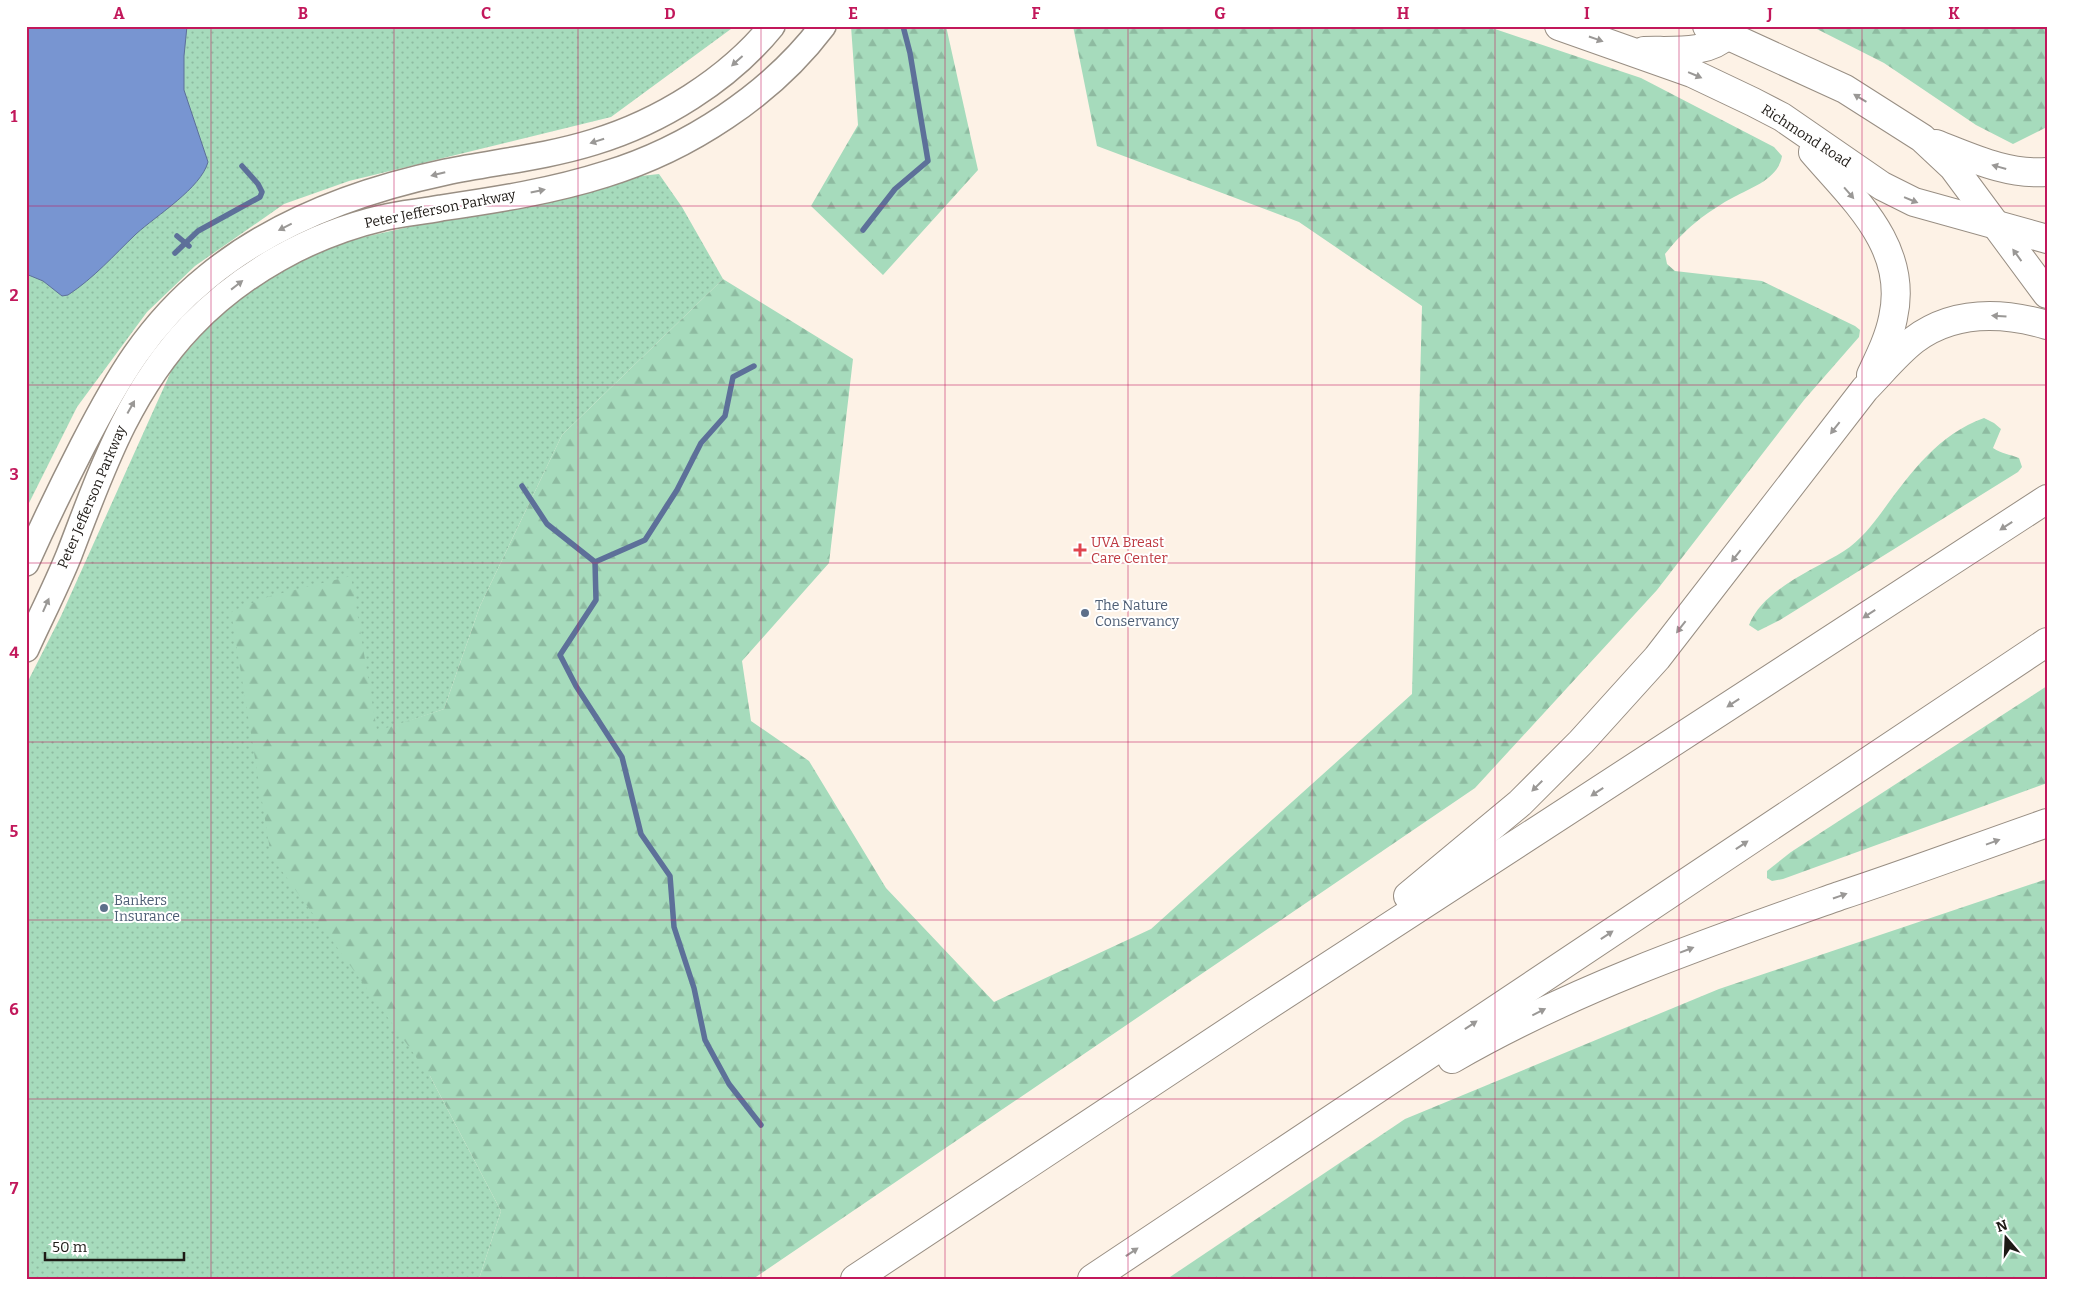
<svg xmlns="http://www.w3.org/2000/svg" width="2073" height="1305" font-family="Bitter,serif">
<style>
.grass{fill:url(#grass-dots)}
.forest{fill:url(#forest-firs)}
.water{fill:#7895d1;stroke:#5d7099}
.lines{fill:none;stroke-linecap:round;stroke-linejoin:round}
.stream{stroke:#5d7099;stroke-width:5.5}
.minor-casing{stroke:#988e83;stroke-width:28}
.highway-casing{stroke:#988e83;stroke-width:30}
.minor{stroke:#fff;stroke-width:25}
.highway{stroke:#fff;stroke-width:28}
.oneway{fill:#9a9896}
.grid{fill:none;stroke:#c2185b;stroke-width:1;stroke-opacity:0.55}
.health-dot{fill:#e0444e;stroke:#fff;stroke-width:2}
.service-dot{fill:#5c6f8a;stroke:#fff;stroke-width:2}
.labels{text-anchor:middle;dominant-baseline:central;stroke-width:4;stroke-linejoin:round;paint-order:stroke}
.street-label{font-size:14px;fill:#1e1a16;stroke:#fff}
.health-label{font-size:14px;fill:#be3a42;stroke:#fff;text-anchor:start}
.service-label{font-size:14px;fill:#4e5e75;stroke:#fff;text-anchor:start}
.neatline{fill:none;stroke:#c2185b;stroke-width:2}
.grid-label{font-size:16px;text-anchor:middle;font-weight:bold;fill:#c2185b}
</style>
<defs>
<pattern id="grass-dots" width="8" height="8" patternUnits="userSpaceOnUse" patternTransform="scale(1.25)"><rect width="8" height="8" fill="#a6dbbc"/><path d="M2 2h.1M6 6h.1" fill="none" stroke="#8ebba1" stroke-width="1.8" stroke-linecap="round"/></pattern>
<pattern id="forest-firs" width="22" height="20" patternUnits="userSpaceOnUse" patternTransform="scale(1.25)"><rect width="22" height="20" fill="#a6dbbc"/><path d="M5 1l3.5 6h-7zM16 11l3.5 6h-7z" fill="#8ebba1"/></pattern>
</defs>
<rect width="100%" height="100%" fill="#fdf2e6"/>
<!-- grass -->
<g class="grass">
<polygon points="26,26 735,26 611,117 349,181 284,204 195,266 147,312 77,407 26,509"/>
<polygon points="659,174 682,207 723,279 562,435 480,606 444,709 377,732 430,1076 501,1211 479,1279 26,1279 26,685 61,616 173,367 228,305 287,265 342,242 632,177"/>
</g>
<!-- forest -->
<g class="forest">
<polygon points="851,26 946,26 978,170 883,275 811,206 858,125"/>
<path d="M1073,26H1486L1641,78L1774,147L1782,156C1778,179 1752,187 1734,197C1722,203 1711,211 1701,218C1687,229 1676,240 1665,254L1667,264L1675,271L1762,281L1855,326L1860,330L1859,337L1804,400L1657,590L1475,788L753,1279H479L501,1211L430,1076L271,856L231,612L270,596L351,576L377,731L444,709L480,606L562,435L723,279L853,359L829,563L742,661L751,721L809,761L886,888L994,1002L1151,929L1412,694L1422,306L1299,222L1097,146Z"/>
<polygon points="1811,26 2047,26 2047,127 2013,144 1976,125 1884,63"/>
<path d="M1984,418L1994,423L2001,429L1993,448C2002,454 2009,454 2019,458L2022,467L2018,472L1780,620L1758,631L1749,625C1763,589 1814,570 1844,551C1860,541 1873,524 1884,509C1911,472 1939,434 1984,418Z"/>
<polygon points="2047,686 2047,783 1783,879 1772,881 1767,878 1767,871 1791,852"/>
<polygon points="2047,879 2047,1279 1167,1279 1405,1119 1719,989"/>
</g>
<!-- water -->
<path class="water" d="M26,26H187L184,56V90L208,162C201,188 157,215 136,234C114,255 94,278 68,295L62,296L43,281L26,274Z"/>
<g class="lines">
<!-- stream -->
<g class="stream">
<polyline points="863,230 895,189 928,161 910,53 903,26"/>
<polyline points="177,236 189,246"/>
<polyline points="175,253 198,231 260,197 262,192 258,184 242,166"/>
<polyline points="754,366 733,377 725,416 701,443 677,490 645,540 595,562 596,600 560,655 576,686 622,757 641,834 670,876 674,927 694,988 705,1040 729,1084 761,1125"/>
<polyline points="522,486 547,524 595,562"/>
</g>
<!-- minor casing -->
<g class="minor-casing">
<g id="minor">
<path d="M26,563C44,523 63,484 83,445C117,379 148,325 207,277C274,222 361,190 446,172C495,162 546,157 594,142C660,122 728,80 772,26"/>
<path d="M26,649C40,618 56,587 69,555C101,472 128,392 191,326C242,273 310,235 382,218C401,213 422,212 441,208C496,200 553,191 606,174C688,149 771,95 823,26"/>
</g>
</g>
<!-- highway casing -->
<g class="highway-casing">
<g id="highway">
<polyline points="1559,26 1692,73 1753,102 1782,117 1882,186 1914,202 2047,239"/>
<polyline points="1707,26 1845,89 1922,138 1953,167 2047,294"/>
<path d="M1644,51C1671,50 1707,55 1727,35"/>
<path d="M1936,144C1972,158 2007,175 2047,172"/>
<path d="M1813,152C1854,200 1909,247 1893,318C1889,338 1880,356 1871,375"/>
<path d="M1408,896L1520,803L1581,742L1657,658L1865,389C1881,373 1896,354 1914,340C1954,310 2002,312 2047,325"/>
<path d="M1452,1059C1575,988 1706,943 1839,896C1909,873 1978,847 2047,823"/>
<polyline points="855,1279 1255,1014 2047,499"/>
<polyline points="1092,1279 2047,642"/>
</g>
</g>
<!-- minor -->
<use href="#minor" class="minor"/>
<!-- highway -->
<use href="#highway" class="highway"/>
</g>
<!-- one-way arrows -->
<defs><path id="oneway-solid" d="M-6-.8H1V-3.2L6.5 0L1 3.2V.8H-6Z" transform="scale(1.25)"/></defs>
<g class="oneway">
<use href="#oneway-solid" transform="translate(1596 39) rotate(19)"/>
<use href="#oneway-solid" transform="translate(737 61) rotate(138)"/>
<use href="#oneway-solid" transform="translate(1695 75) rotate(23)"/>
<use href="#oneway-solid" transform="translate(1860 98) rotate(-149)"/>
<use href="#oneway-solid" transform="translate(597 141) rotate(162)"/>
<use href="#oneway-solid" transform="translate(1999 167) rotate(-164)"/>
<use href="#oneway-solid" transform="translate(438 174) rotate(166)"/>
<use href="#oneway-solid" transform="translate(538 191) rotate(-12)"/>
<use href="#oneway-solid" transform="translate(1849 193) rotate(49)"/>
<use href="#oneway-solid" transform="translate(1911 200) rotate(22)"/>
<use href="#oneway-solid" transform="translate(285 227) rotate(153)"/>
<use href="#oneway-solid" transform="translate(2017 255) rotate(-126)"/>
<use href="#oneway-solid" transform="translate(237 285) rotate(-38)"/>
<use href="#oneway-solid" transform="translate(1999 316) rotate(-176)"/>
<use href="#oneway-solid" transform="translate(131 407) rotate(-61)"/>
<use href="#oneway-solid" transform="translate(1835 428) rotate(128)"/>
<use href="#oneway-solid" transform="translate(2006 526) rotate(147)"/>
<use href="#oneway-solid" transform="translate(1736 556) rotate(128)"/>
<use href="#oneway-solid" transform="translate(46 605) rotate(-66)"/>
<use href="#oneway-solid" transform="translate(1869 614) rotate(147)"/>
<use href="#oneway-solid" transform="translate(1681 627) rotate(128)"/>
<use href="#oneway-solid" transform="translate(1733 703) rotate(147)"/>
<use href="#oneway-solid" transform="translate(1537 786) rotate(135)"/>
<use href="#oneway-solid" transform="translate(1597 792) rotate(147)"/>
<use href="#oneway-solid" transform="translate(1993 842) rotate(-20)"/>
<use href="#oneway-solid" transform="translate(1742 845) rotate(-34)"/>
<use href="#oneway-solid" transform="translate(1840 896) rotate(-19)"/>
<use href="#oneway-solid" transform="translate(1607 935) rotate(-34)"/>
<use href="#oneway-solid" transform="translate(1687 950) rotate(-21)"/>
<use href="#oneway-solid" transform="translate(1539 1012) rotate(-27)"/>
<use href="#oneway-solid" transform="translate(1471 1025) rotate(-34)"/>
<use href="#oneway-solid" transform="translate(1132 1252) rotate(-34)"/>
</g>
<!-- grid -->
<path class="grid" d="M211,26V1279M394,26V1279M578,26V1279M761,26V1279M945,26V1279M1128,26V1279M1312,26V1279M1495,26V1279M1679,26V1279M1862,26V1279M26,206H2047M26,385H2047M26,563H2047M26,742H2047M26,920H2047M26,1099H2047"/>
<!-- markers -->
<path class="health-dot" d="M1077.5 542.5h5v5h5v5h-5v5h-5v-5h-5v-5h5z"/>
<g class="service-dot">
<circle cx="1085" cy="613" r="5"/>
<circle cx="104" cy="908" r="5"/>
</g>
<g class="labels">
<!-- street labels -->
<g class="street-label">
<text transform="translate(1806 136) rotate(33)">Richmond Road</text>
<text transform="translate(440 209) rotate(-11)">Peter Jefferson Parkway</text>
<text transform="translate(92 497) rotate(-67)">Peter Jefferson Parkway</text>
</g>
<!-- health labels -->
<g class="health-label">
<text x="1091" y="542">UVA Breast<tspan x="1091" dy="16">Care Center</tspan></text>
</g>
<!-- service labels -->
<g class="service-label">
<text x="1095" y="605">The Nature<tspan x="1095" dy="16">Conservancy</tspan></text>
<text x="114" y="900">Bankers<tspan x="114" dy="16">Insurance</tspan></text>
</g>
</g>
<!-- border -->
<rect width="2073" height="1305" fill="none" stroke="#ffffff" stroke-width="55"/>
<!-- north arrow -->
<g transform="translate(2006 1238) rotate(341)" stroke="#ffffff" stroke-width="4" paint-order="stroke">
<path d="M0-4L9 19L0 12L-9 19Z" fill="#1e1a16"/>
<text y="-8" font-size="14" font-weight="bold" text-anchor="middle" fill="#1e1a16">N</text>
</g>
<!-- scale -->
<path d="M45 1252v8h139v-8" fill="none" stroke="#1e1a16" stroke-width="2.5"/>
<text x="52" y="1252" font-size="15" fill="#1e1a16" stroke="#ffffff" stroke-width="4" paint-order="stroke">50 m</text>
<rect x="28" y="28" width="2018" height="1250" class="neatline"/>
<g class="grid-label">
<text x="119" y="19">A</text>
<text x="303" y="19">B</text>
<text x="486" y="19">C</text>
<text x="670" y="19">D</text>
<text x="853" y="19">E</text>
<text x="1036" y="19">F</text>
<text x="1220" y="19">G</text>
<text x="1403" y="19">H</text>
<text x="1587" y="19">I</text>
<text x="1770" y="19">J</text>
<text x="1954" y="19">K</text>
<text x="14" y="122">1</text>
<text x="14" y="301">2</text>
<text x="14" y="480">3</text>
<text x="14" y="658">4</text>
<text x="14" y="837">5</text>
<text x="14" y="1015">6</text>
<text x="14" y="1194">7</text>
</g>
</svg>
